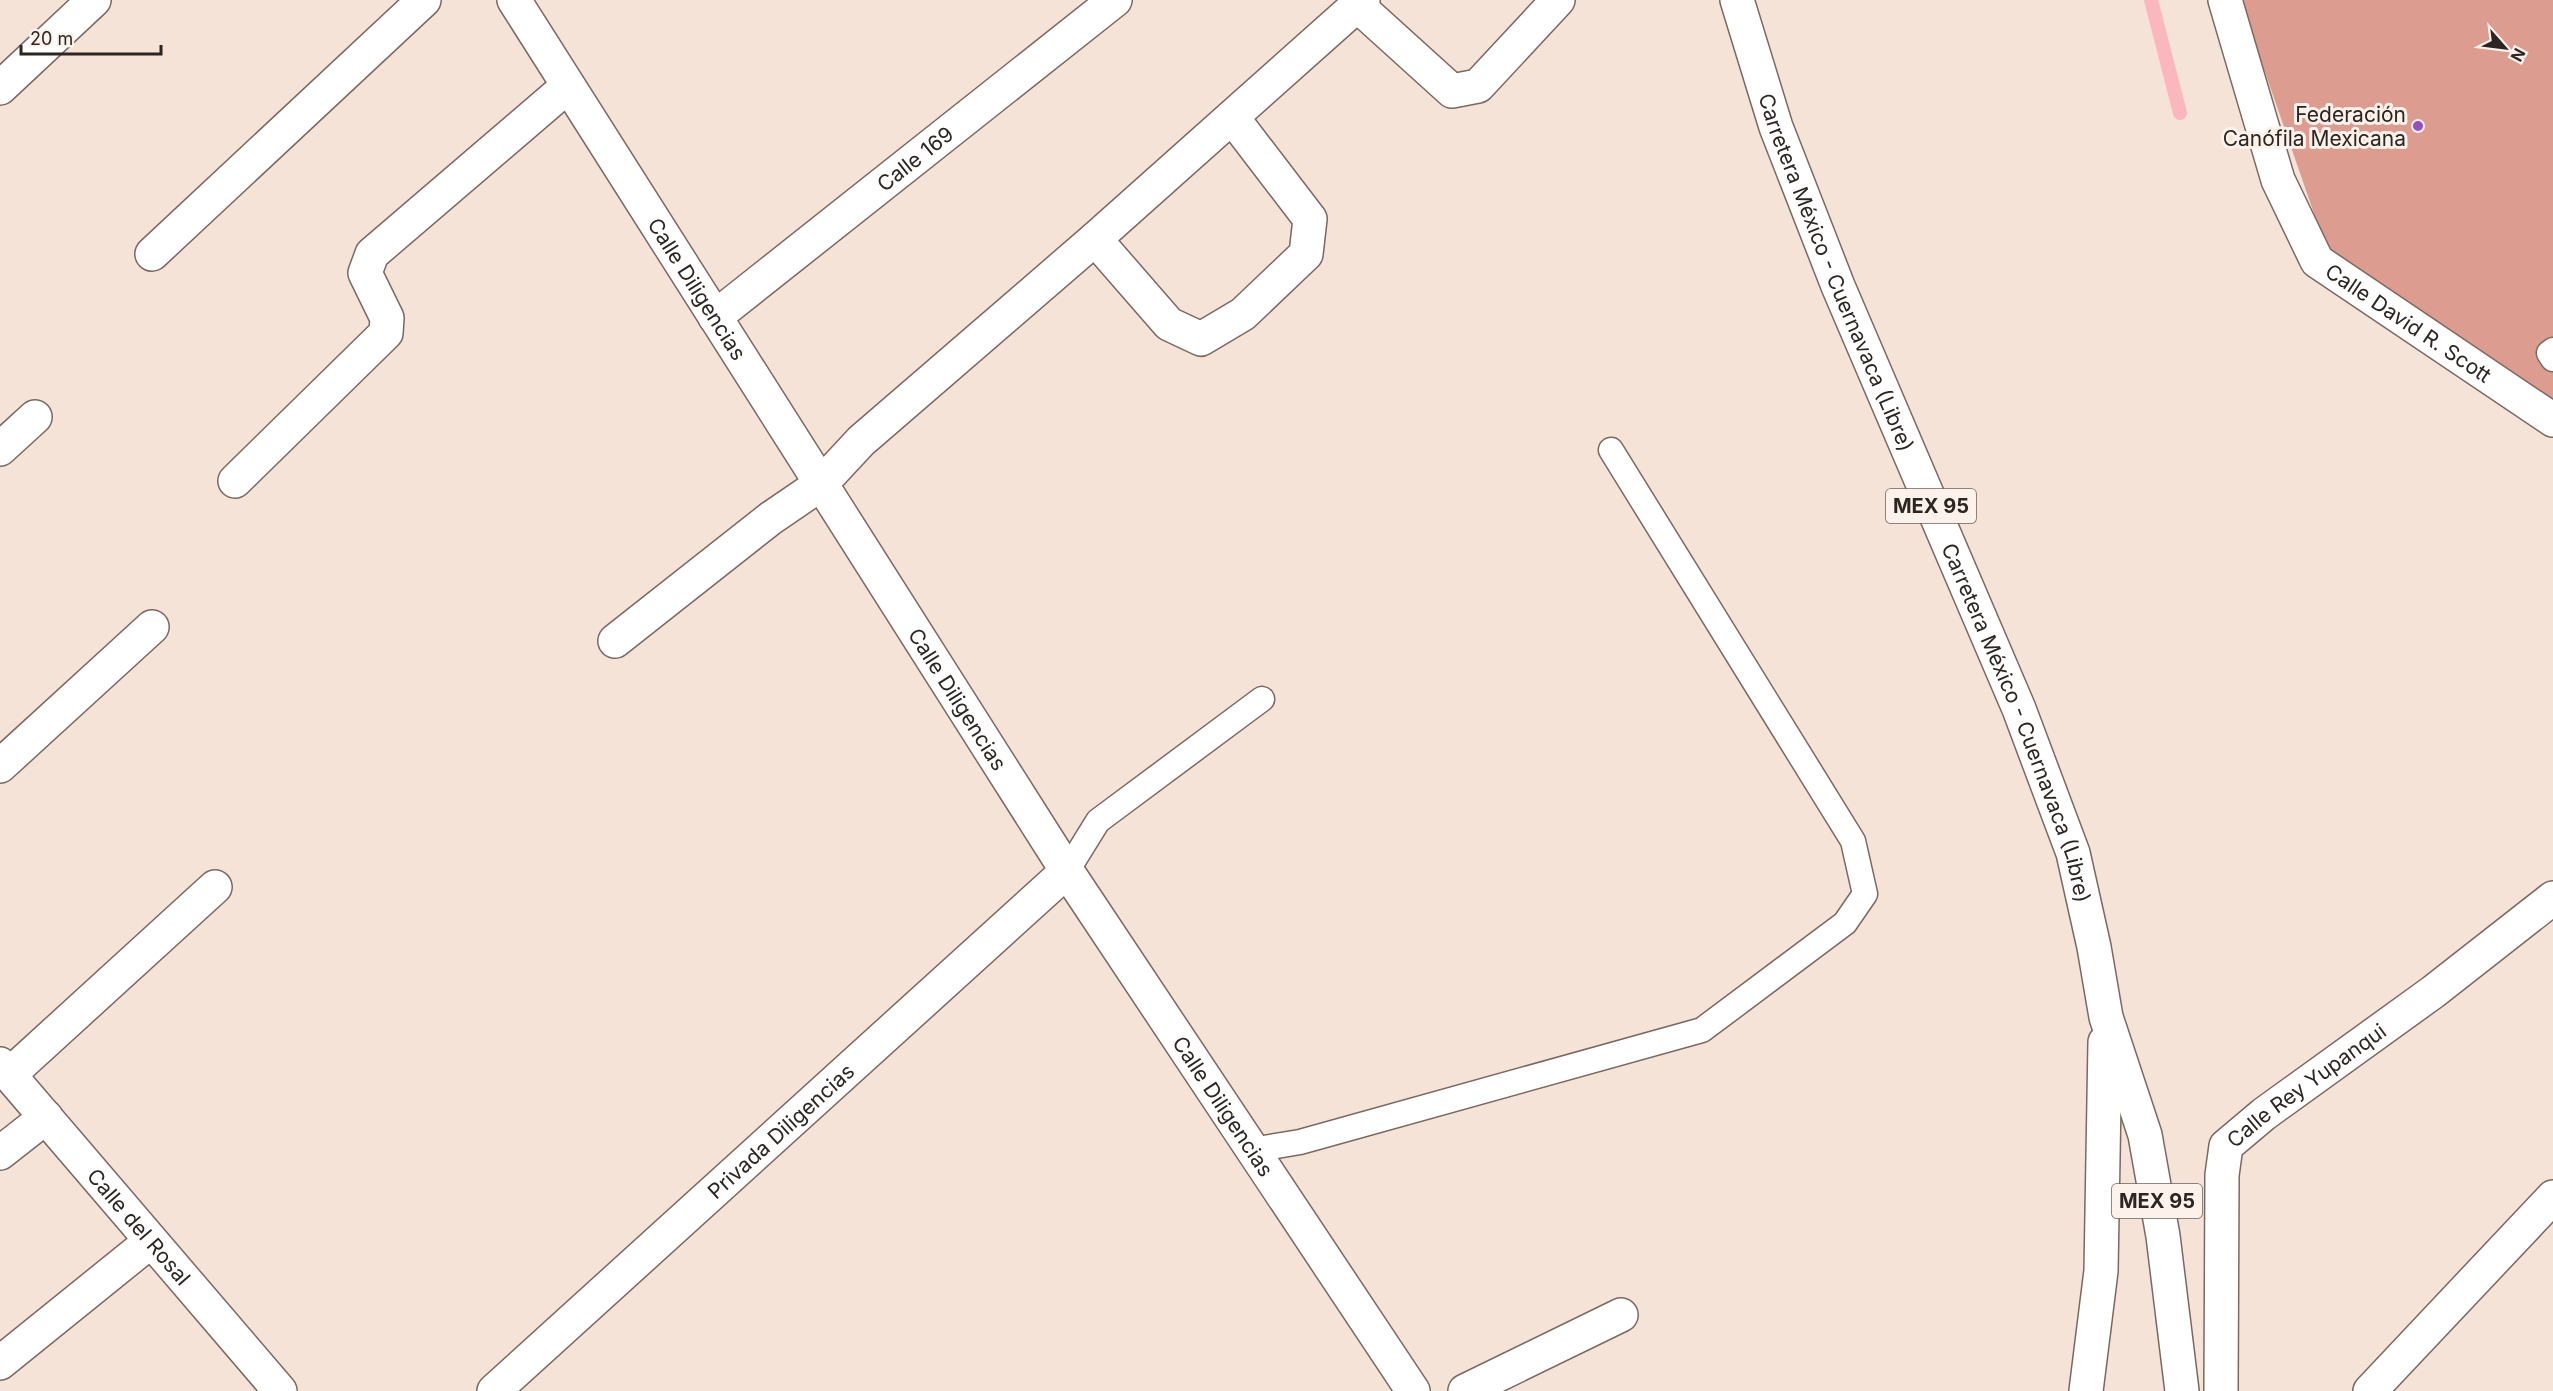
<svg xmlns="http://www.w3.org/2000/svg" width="2553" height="1391" font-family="Inter,sans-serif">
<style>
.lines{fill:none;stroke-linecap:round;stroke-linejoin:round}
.stream{stroke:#fab7be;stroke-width:14}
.building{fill:#dc9d90}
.service-casing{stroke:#7a6960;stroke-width:27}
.minor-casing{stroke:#7a6960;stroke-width:36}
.primary-casing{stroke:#7a6960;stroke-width:36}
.service{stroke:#fff;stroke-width:24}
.minor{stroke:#fff;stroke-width:33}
.primary{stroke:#fff;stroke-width:33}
.poi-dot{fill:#964ec1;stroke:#fdf2eb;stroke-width:2}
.labels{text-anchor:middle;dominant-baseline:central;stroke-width:6;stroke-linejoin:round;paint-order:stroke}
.shield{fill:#fdf2eb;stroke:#6b625e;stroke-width:1.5}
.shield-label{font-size:20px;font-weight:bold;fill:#2c2521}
.poi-label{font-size:21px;fill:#2c2521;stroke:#fdf2eb;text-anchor:end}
.street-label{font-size:21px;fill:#2c2521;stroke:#fdf2eb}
</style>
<rect width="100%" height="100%" fill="#f6e3d8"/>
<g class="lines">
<!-- stream -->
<polyline class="stream" points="2151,0 2180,113"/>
</g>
<!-- building -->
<polygon class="building" points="2240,0 2553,0 2553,400 2327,251"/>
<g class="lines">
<!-- service casing -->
<g class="service-casing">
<g id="service">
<polyline points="2553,350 2549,353 2553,359"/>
<polyline points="1067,871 1098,821 1262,699"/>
<polyline points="1252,1150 1300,1142 1702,1030 1845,923 1865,894 1853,841 1611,450"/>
</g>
</g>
<!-- minor casing -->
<g class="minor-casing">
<g id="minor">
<path id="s1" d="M514,0L1067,871L1413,1391"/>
<path id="s2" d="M2225,0L2278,180L2317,261L2553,420"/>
<polyline points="1357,5 1452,91 1478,86 1558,0"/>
<polyline points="0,88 94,0"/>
<polyline points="1095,239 1169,324 1201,339 1243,314 1306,254 1310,219 1232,117"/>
<polyline points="152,254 424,0"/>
<path id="s3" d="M715,317L1115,0"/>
<polyline points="0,449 35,417"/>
<polyline points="235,481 386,333 387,318 365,273 372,254 568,86"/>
<polyline points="615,641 771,518 821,484 861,441 1095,239 1363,0"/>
<polyline points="0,766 152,627"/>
<path id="s4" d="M0,1064L280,1391"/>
<polyline points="9,1075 215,887"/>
<polyline points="0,1153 46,1117"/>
<polyline points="0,1363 151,1241"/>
<path id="s5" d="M494,1391L1067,871"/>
<polyline points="1465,1391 1621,1315"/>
<path id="s6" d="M2221,1391L2222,1175L2226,1146L2264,1114L2433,992L2553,898"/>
<polyline points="2370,1391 2553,1197"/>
</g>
</g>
<!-- primary casing -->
<g class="primary-casing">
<g id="primary">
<path id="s7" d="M1737,0L1776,127L1838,286L2019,709L2073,853L2094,947L2106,1017L2145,1135L2163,1236L2182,1391"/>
<polyline points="2086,1391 2101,1271 2105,1042"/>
</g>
</g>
<!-- service -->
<use href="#service" class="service"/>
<!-- minor -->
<use href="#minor" class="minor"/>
<!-- primary -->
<use href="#primary" class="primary"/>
</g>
<!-- markers -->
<circle class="poi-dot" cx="2418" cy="126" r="6"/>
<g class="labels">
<!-- shield labels -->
<g class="shield">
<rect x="1886" y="489" width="90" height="34" rx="4.5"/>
<rect x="2112" y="1184" width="90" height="34" rx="4.5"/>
</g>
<g class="shield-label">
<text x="1931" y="506">MEX 95</text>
<text x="2157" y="1201">MEX 95</text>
</g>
<!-- poi labels -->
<g class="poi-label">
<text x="2406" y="114">Federación<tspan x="2406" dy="24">Canófila Mexicana</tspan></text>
</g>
<!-- street labels -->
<g class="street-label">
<text stroke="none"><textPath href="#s3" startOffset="255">Calle 169</textPath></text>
<text stroke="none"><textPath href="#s7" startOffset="290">Carretera México - Cuernavaca (Libre)</textPath></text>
<text stroke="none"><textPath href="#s1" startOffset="342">Calle Diligencias</textPath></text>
<text stroke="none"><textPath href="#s2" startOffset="388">Calle David R. Scott</textPath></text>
<text stroke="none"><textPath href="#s1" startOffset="828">Calle Diligencias</textPath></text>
<text stroke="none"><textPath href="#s7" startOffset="776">Carretera México - Cuernavaca (Libre)</textPath></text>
<text stroke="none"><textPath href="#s6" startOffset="346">Calle Rey Yupanqui</textPath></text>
<text stroke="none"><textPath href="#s1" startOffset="1314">Calle Diligencias</textPath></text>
<text stroke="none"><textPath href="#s5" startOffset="387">Privada Diligencias</textPath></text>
<text stroke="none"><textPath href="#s4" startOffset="214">Calle del Rosal</textPath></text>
</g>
</g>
<!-- north arrow -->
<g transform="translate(2505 48) rotate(118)" stroke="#fdf2eb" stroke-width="4.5" paint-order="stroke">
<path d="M0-4.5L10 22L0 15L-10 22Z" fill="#2c2521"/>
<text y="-9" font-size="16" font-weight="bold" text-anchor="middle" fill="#2c2521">N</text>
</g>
<!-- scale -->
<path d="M21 45v9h140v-9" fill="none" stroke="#2c2521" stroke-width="3"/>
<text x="30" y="45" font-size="18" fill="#2c2521" stroke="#fdf2eb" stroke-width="4.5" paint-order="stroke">20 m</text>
</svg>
